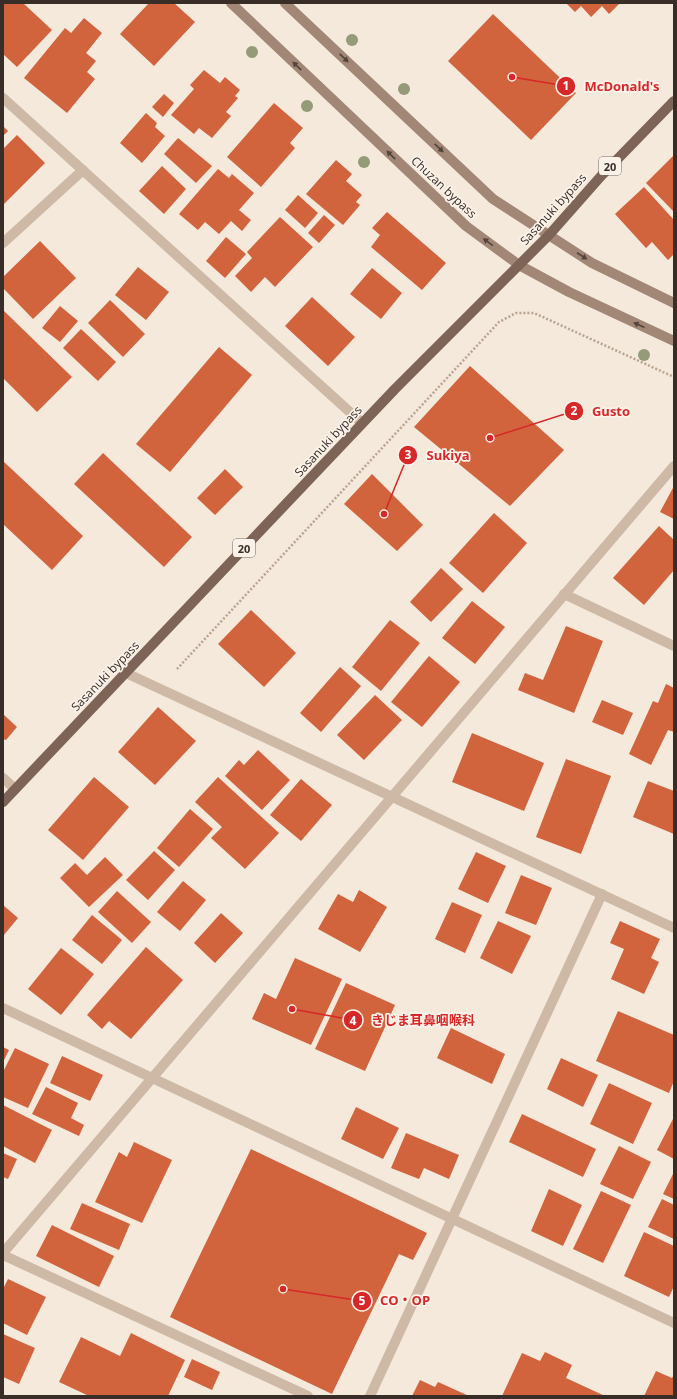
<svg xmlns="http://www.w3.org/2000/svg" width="677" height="1399" font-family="'Open Sans','Noto Sans JP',sans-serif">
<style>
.building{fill:#d1633d}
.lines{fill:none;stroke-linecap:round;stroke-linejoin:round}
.path{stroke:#baa390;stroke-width:2.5;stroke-dasharray:2 2;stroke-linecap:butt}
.street{stroke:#ceb9a6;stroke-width:10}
.secondary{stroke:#a28777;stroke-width:10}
.primary{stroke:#7d6457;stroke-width:10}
.tree{fill:#959a79}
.oneway{fill:#53443c}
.labels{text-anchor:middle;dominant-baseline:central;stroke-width:3.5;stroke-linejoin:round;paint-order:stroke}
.shield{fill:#fbf3e9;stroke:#736862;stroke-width:1}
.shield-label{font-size:11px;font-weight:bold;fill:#392d28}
.street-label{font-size:12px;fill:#392d28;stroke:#fbf3e9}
.leader{fill:none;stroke:#d62828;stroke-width:1.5}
.callout-dot{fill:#d62828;stroke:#fbf3e9;stroke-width:1.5}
.mark-label{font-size:12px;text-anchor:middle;font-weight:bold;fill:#fff}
.callout-label{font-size:13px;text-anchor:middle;font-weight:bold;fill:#d62828;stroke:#fbf3e9;stroke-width:3.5;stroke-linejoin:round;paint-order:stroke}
</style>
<rect width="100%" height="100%" fill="#f4e9db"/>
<!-- building -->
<g class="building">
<polygon points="3,3 23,3 52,30 17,67 3,54"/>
<polygon points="149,3 174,3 195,22 154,66 120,34"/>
<polygon points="566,3 620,3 609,14 602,6 591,17 581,6 575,12"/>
<polygon points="493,14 576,93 531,140 448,61"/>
<polygon points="84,18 102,33 86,53 96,61 87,72 95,79 67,113 24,78 65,28 71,33"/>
<polygon points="204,70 220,83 225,77 240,90 235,96 238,98 226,112 231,116 212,138 199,128 194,134 171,115 194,89 190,85"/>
<polygon points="164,94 174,103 163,117 152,107"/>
<polygon points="274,103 303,128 290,143 295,148 261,187 227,157"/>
<polygon points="146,113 157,123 155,127 165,136 142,163 120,143"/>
<polygon points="3,126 8,131 3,136"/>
<polygon points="17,135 45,163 3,205 3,149"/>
<polygon points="178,138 212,166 196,183 164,154"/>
<polygon points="674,155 674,212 646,183"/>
<polygon points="336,160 352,174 346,181 362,195 356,202 360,205 343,225 306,194"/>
<polygon points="162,166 186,189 164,214 139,191"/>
<polygon points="218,169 229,178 232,174 254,193 239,210 251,220 242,231 231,221 219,234 205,222 198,230 179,214"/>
<polygon points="644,187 674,220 674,254 668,260 652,242 646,248 615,214"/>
<polygon points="298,195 318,213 305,228 285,210"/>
<polygon points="387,212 446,263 422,290 371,247 380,235 372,228"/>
<polygon points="324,215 335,225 319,243 308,233"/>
<polygon points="280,217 313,247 275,287 265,277 251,292 235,276 252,258 247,252"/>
<polygon points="226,237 246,254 225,278 206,261"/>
<polygon points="40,241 76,278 33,319 3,288 3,277"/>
<polygon points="138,267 169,292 146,320 115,295"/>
<polygon points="372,268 402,293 381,319 350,294"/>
<polygon points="312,297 355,337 328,366 285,326"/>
<polygon points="110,300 145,334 123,357 88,323"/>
<polygon points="60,306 78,321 60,342 42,328"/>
<polygon points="3,310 72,377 37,412 3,378"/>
<polygon points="81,329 116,362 98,381 63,348"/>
<polygon points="219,347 252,375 170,472 136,444"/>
<polygon points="470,366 564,450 510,506 414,427"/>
<polygon points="103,453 192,537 164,567 74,484"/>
<polygon points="3,461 83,536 52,570 3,524"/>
<polygon points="225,469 243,487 215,515 197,498"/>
<polygon points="372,474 423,525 397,551 344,504"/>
<polygon points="674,486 674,519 660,512"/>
<polygon points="494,513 527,543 483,593 449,563"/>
<polygon points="659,526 674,540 674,570 644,605 613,578"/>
<polygon points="441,568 463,589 431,622 410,602"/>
<polygon points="472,601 505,627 475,664 442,638"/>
<polygon points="251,610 296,653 264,687 218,644"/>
<polygon points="390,620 420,643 381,691 352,667"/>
<polygon points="566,626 603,641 574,713 518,690 525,673 543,680"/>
<polygon points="429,656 460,682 422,727 391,702"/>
<polygon points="340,667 361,686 321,732 300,713"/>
<polygon points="666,684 674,688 674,732 668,730 651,765 629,754 653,701 658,703"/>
<polygon points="375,695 402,720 364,760 337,735"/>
<polygon points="602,700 633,713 623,735 592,722"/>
<polygon points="158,707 196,741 155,785 118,752"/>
<polygon points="3,714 17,727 6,740 3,739"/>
<polygon points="472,733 544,763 524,811 452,782"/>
<polygon points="258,750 290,780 262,810 225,776 239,760 244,765"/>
<polygon points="566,759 611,776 581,854 536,837"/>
<polygon points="94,777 129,807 83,860 48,830"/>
<polygon points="218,777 279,833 245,869 211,838 222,827 195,802"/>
<polygon points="301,779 332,805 301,841 270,815"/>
<polygon points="648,781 674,791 674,834 633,817"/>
<polygon points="190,809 213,829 179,867 157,848"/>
<polygon points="154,851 175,870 148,900 126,880"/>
<polygon points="476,852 506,866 488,903 458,889"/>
<polygon points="105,857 123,875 89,907 60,878 75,863 87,875"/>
<polygon points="521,875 552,888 536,925 505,913"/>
<polygon points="183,881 206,900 180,931 157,912"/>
<polygon points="359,890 387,907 360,952 318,929 338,894 353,902"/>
<polygon points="117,891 151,922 132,943 98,912"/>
<polygon points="452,902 482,915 465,953 435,939"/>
<polygon points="3,905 18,918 3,936"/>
<polygon points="221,913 243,933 215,963 194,943"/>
<polygon points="92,915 122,940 102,964 72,940"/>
<polygon points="498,921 531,936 512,974 480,958"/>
<polygon points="620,921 660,939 651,958 659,962 644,994 611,979 624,949 610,943"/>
<polygon points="146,947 183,980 131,1039 109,1021 102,1029 87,1015"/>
<polygon points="61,948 94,974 61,1015 28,989"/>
<polygon points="295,958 342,979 311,1045 252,1019 264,993 276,999"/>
<polygon points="346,983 395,1005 365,1071 315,1049"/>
<polygon points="618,1011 674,1035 674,1081 669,1093 596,1061"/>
<polygon points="451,1028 505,1054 492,1084 437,1058"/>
<polygon points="3,1047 9,1050 3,1062"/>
<polygon points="15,1048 49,1064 28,1108 3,1097 3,1072"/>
<polygon points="62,1056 103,1075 90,1101 50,1083"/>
<polygon points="561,1058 598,1075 583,1107 547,1089"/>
<polygon points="609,1083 652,1103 633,1144 590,1124"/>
<polygon points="46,1087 78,1103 71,1118 84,1125 79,1136 32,1114"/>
<polygon points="3,1105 52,1130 35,1163 3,1146"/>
<polygon points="356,1107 399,1128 383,1159 341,1139"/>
<polygon points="522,1114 596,1149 583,1177 509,1142"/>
<polygon points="674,1117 674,1159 657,1150"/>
<polygon points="406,1133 459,1155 449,1179 424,1168 419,1179 391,1168"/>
<polygon points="134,1142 172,1160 142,1223 95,1202 119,1152 127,1157"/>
<polygon points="619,1146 651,1162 633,1199 600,1184"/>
<polygon points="251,1149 427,1233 413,1260 399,1254 332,1394 170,1317"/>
<polygon points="3,1153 17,1159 8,1179 3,1177"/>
<polygon points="674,1172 674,1199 663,1194"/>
<polygon points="549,1189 582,1205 563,1246 531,1231"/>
<polygon points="601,1191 631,1205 603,1263 573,1249"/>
<polygon points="662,1199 674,1205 674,1239 648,1227"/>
<polygon points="82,1203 130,1224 119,1250 70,1229"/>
<polygon points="52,1225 114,1256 99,1287 36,1256"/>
<polygon points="644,1232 674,1246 674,1286 669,1297 624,1276"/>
<polygon points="8,1279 46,1297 27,1335 3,1323 3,1289"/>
<polygon points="131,1333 185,1360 168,1396 89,1396 59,1382 81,1337 120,1356"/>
<polygon points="3,1334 35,1348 19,1384 3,1377"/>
<polygon points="545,1352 572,1365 566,1378 605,1396 502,1396 522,1353 540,1361"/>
<polygon points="192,1359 220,1372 212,1390 184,1377"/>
<polygon points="656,1371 672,1378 674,1375 674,1396 644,1396"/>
<polygon points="420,1380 435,1387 438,1382 469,1396 412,1396"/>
</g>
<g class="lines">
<!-- path -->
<polyline class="path" points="177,669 499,322 516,313 534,313 674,377"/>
<!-- street -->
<g class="street">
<polyline points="3,98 362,423"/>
<polyline points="3,243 83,170"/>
<polyline points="564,594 674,646"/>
<polyline points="126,673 674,928"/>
<polyline points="3,778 15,789"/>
<polyline points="3,1008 674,1323"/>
<polyline points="3,1253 674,466"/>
<polyline points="3,1255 308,1396"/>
<polyline points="370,1396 602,894"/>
</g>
<!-- secondary -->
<g class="secondary">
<polyline points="231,3 466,226 519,265 569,292 674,341"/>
<polyline points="285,3 493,199 592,263 674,303"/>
</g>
<!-- primary -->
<polyline class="primary" points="3,802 395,389 549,235 602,175 674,101"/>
</g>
<!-- trees -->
<g class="tree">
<circle cx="352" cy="40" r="6"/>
<circle cx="252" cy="52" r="6"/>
<circle cx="404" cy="89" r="6"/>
<circle cx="307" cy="106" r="6"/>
<circle cx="364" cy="162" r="6"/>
<circle cx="644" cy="355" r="6"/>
</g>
<!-- one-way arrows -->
<defs><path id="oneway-solid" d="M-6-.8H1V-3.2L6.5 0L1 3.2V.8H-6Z"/></defs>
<g class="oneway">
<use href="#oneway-solid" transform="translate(344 58) rotate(43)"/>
<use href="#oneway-solid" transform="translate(297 66) rotate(-136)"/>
<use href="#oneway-solid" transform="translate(439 148) rotate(43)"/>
<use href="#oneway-solid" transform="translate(391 155) rotate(-136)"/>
<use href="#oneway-solid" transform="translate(488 242) rotate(-144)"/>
<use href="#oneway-solid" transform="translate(582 256) rotate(33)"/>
<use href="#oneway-solid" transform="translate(639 325) rotate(-155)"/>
</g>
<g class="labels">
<!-- shield labels -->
<g class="shield">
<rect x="599" y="157" width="22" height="18" rx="3"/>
<rect x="233" y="539" width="22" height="18" rx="3"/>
</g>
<g class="shield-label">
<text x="610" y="166">20</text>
<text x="244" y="548">20</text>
</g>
<!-- street labels -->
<g class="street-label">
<text transform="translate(444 187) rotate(43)">Chuzan bypass</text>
<text transform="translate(553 209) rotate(-48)">Sasanuki bypass</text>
<text transform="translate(328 441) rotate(-47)">Sasanuki bypass</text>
<text transform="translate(105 676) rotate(-46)">Sasanuki bypass</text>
</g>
</g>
<!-- callouts -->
<path class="leader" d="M512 77L566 86M490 438L574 411M384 514L408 455M292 1009L353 1020M283 1289L362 1301"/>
<g class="callout-dot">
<circle cx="512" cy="77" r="4"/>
<circle cx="490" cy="438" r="4"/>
<circle cx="384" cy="514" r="4"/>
<circle cx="292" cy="1009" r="4"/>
<circle cx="283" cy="1289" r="4"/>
<circle cx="566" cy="86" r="10"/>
<circle cx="574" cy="411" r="10"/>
<circle cx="408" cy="455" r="10"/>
<circle cx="353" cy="1020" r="10"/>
<circle cx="362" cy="1301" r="10"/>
</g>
<g class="mark-label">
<text x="566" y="90">1</text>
<text x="574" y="415">2</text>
<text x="408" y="459">3</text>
<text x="353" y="1025">4</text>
<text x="362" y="1305">5</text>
</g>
<g class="callout-label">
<text x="622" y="91">McDonald's</text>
<text x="611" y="416">Gusto</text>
<text x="448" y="460">Sukiya</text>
<text x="423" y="1025">きじま耳鼻咽喉科</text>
<text x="405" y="1305">CO・OP</text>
</g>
<!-- border -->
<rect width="677" height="1399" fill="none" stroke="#392d28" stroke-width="8"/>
</svg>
